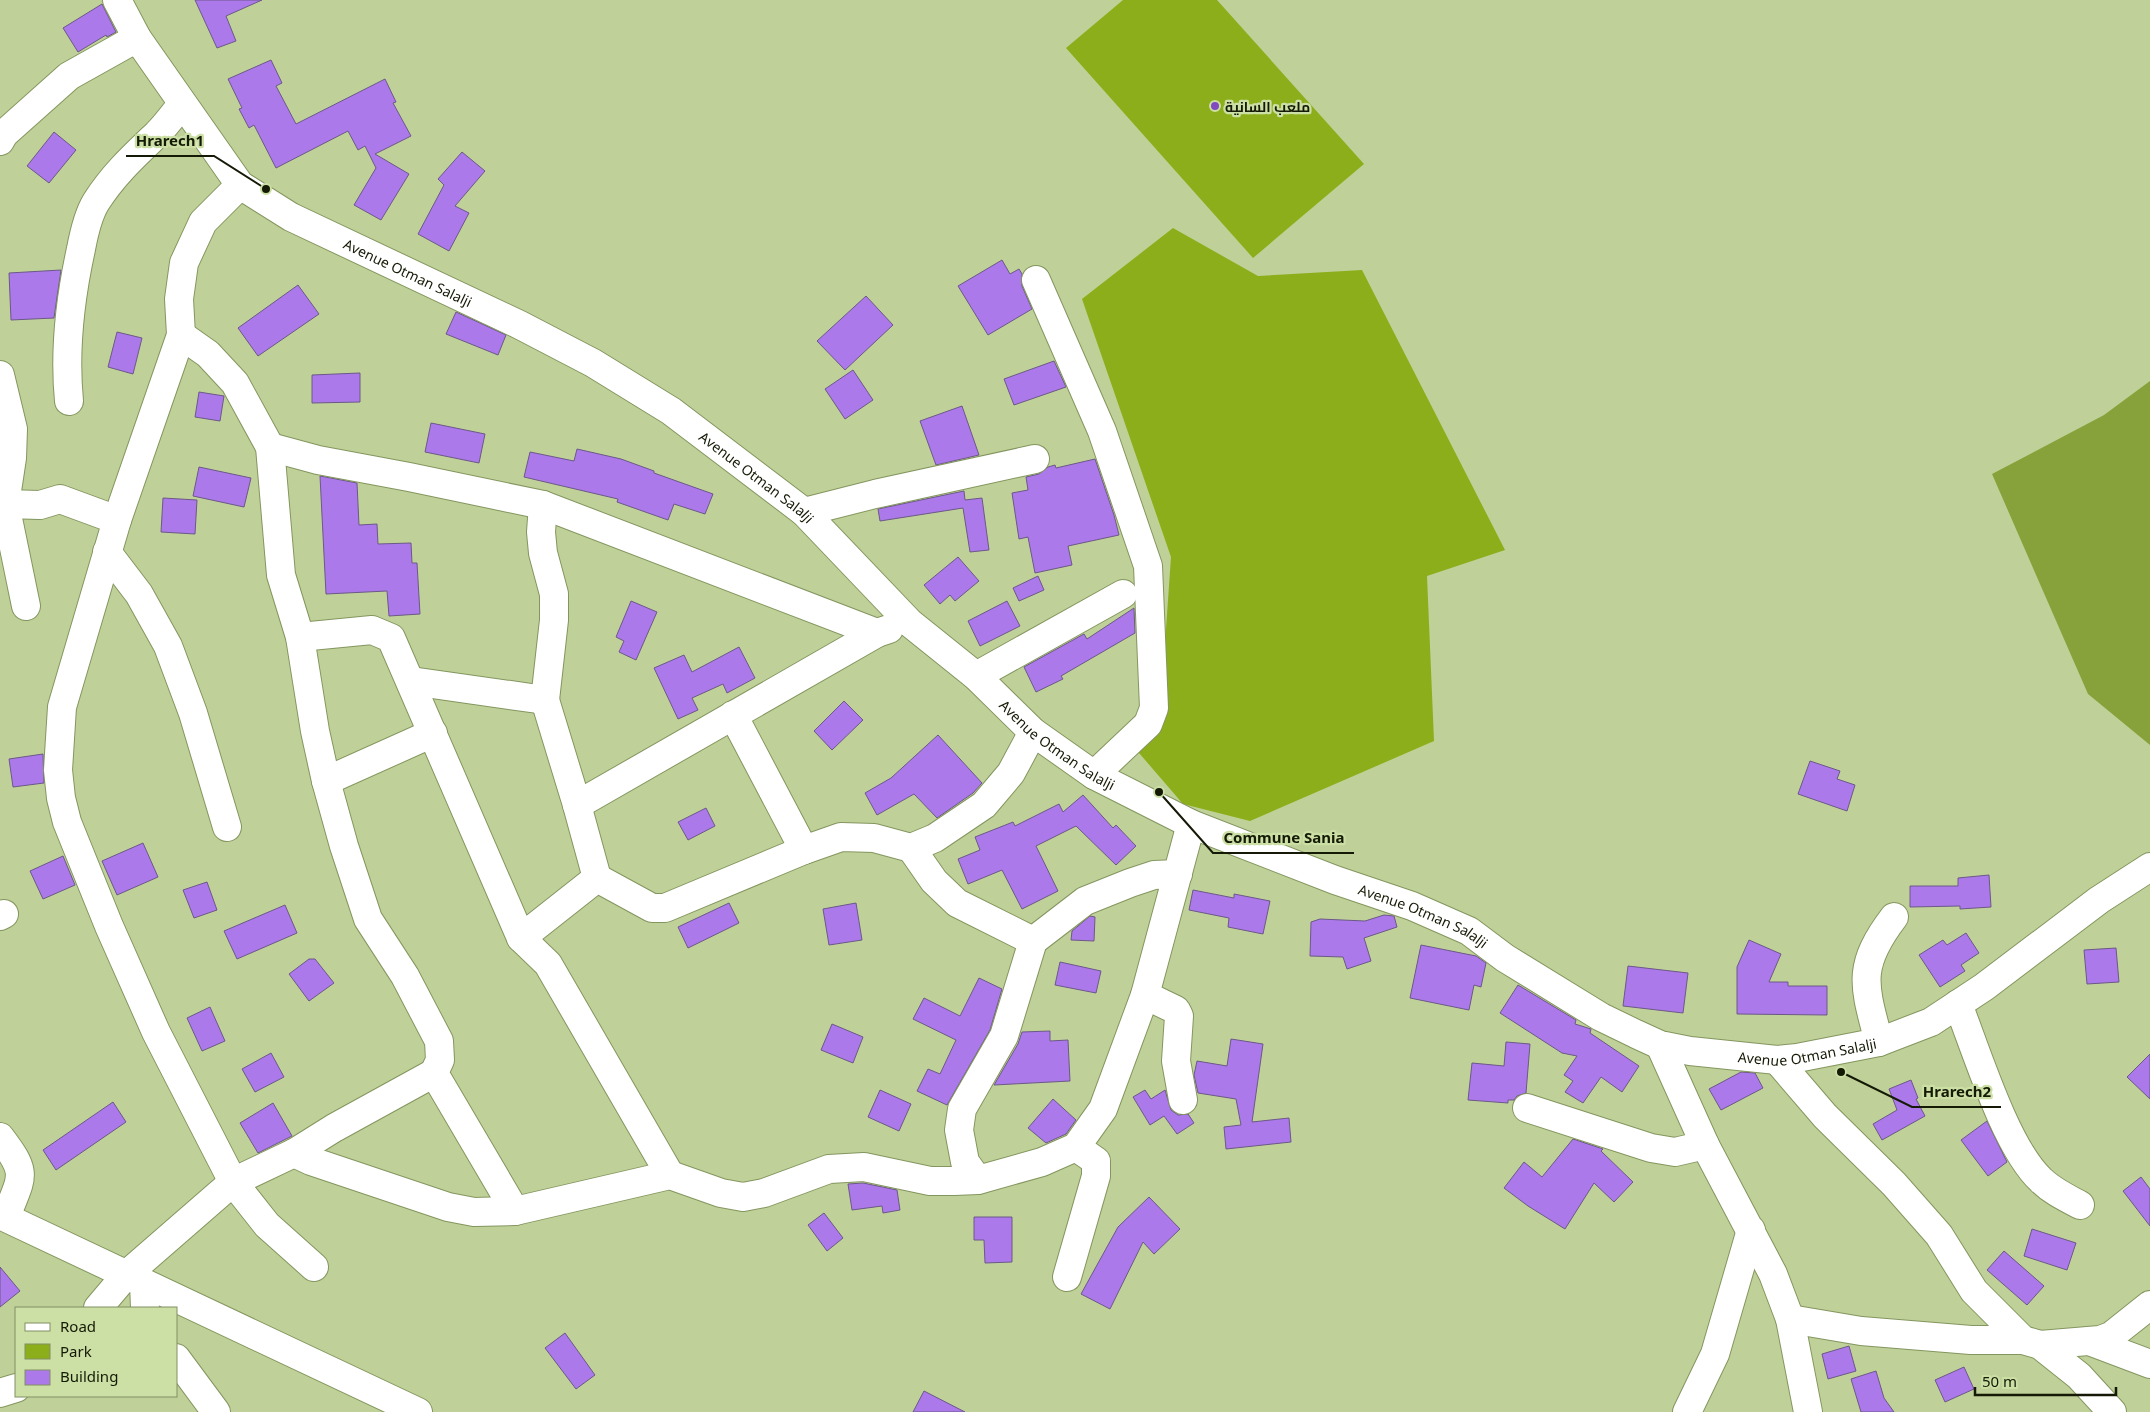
<svg xmlns="http://www.w3.org/2000/svg" width="2150" height="1412" font-family="'Noto Sans',Cairo,sans-serif">
<style>
.green{fill:#8cae1a}
.forest{fill:#87a23b}
.building{fill:#ab79e9;stroke:#6c5889}
.lines{fill:none;stroke-linecap:round;stroke-linejoin:round}
.minor-casing{stroke:#84965f;stroke-width:30}
.minor{stroke:#fff;stroke-width:28}
.poi-dot{fill:#824ac0;stroke:#ccdfa5;stroke-width:2}
.labels{text-anchor:middle;dominant-baseline:central;stroke-width:4.5;stroke-linejoin:round;paint-order:stroke}
.poi-label{font-size:14px;font-weight:bold;fill:#141a05;stroke:#ccdfa5;text-anchor:start}
.street-label{font-size:14px;fill:#141a05;stroke:#ccdfa5}
.leader{fill:none;stroke:#141a05;stroke-width:2}
.callout-dot{fill:#141a05;stroke:#ccdfa5;stroke-width:2}
.callout-label{font-size:15px;text-anchor:middle;font-weight:bold;fill:#141a05;stroke:#ccdfa5;stroke-width:4.5;stroke-linejoin:round;paint-order:stroke}
</style>
<rect width="100%" height="100%" fill="#bfd198"/>
<!-- green -->
<g class="green">
<polygon points="1123,0 1217,0 1364,164 1253,258 1066,48"/>
<polygon points="1173,228 1258,276 1362,270 1505,550 1427,576 1434,741 1250,821 1183,804 1133,746 1161,701 1171,557 1082,299"/>
</g>
<!-- forest -->
<polygon class="forest" points="2150,381 2150,745 2088,694 1992,474 2104,415"/>
<!-- building -->
<g class="building">
<polygon points="195,0 262,0 226,16 236,41 217,48"/>
<polygon points="102,4 116,32 107,37 106,35 78,52 63,28"/>
<polygon points="271,60 282,83 276,86 296,124 385,79 396,102 393,103 411,136 375,154 409,174 381,220 354,205 376,168 365,146 358,150 348,131 276,168 254,125 249,128 239,109 242,108 228,79"/>
<polygon points="54,132 76,150 49,183 27,166"/>
<polygon points="462,152 485,171 455,206 469,213 449,251 418,234 444,185 438,179"/>
<polygon points="1002,260 1010,274 1019,269 1022,274 1022,286 1032,309 988,335 958,286"/>
<polygon points="61,270 54,318 11,320 9,273"/>
<polygon points="298,285 319,314 258,356 238,328"/>
<polygon points="866,296 893,325 845,370 817,341"/>
<polygon points="456,312 506,335 498,355 446,334"/>
<polygon points="117,332 142,338 133,374 108,367"/>
<polygon points="1054,361 1066,387 1014,405 1004,379"/>
<polygon points="853,370 873,400 845,419 825,389"/>
<polygon points="360,373 360,402 312,403 312,375"/>
<polygon points="199,392 224,396 220,421 195,417"/>
<polygon points="962,406 979,455 936,465 920,421"/>
<polygon points="431,423 485,434 479,463 425,452"/>
<polygon points="577,449 621,459 654,471 654,473 713,494 705,514 674,504 668,520 617,502 618,499 524,477 530,452 574,461"/>
<polygon points="1095,459 1114,515 1119,535 1068,546 1072,565 1035,573 1028,537 1019,539 1012,493 1028,490 1026,477 1039,474 1048,467 1055,465 1056,468"/>
<polygon points="199,467 251,478 244,507 193,496"/>
<polygon points="320,476 357,483 359,525 377,524 378,544 411,543 412,563 417,563 420,614 389,616 387,591 326,594"/>
<polygon points="964,491 965,500 982,498 989,550 970,552 963,508 880,521 878,509"/>
<polygon points="163,498 197,500 195,534 161,532"/>
<polygon points="958,557 979,581 955,601 950,595 940,604 924,585"/>
<polygon points="1038,576 1044,590 1019,601 1013,588"/>
<polygon points="631,601 657,612 636,660 619,652 624,641 616,637"/>
<polygon points="1007,601 1020,626 980,646 968,621"/>
<polygon points="1134,608 1135,633 1061,676 1063,679 1036,692 1024,667 1084,634 1087,639"/>
<polygon points="739,647 755,678 727,693 723,684 692,698 698,710 678,719 654,668 684,655 692,672"/>
<polygon points="844,701 863,720 832,750 814,731"/>
<polygon points="938,735 982,783 973,793 937,818 914,794 877,815 865,793 891,778"/>
<polygon points="43,754 44,783 13,787 9,759"/>
<polygon points="1810,761 1840,771 1837,779 1855,785 1847,811 1798,794"/>
<polygon points="1083,795 1113,828 1116,825 1136,846 1116,865 1076,826 1036,846 1058,891 1022,909 1002,870 968,884 958,859 980,850 975,837 1013,822 1015,826 1059,804 1063,812"/>
<polygon points="706,808 715,826 688,840 678,822"/>
<polygon points="143,843 158,877 117,895 102,861"/>
<polygon points="63,856 75,885 43,899 30,871"/>
<polygon points="1989,875 1991,907 1960,909 1960,906 1910,907 1910,886 1958,886 1958,878"/>
<polygon points="207,882 217,910 194,918 183,890"/>
<polygon points="1193,890 1234,898 1234,894 1270,901 1263,934 1228,927 1229,918 1189,910"/>
<polygon points="729,903 739,923 688,948 678,927"/>
<polygon points="856,903 862,940 829,945 823,909"/>
<polygon points="285,905 297,933 237,959 224,931"/>
<polygon points="1384,915 1394,916 1397,927 1364,938 1371,961 1347,969 1343,957 1310,956 1311,922 1320,919 1365,921"/>
<polygon points="1090,916 1095,917 1094,941 1071,940 1072,931"/>
<polygon points="1966,933 1979,953 1961,965 1965,971 1940,987 1919,955 1943,940 1947,945"/>
<polygon points="1749,940 1781,954 1769,982 1788,982 1788,986 1827,986 1827,1015 1737,1014 1737,967"/>
<polygon points="1421,945 1476,956 1486,963 1481,987 1474,985 1469,1010 1410,998"/>
<polygon points="2116,948 2119,982 2087,984 2084,950"/>
<polygon points="309,959 315,959 334,983 309,1001 289,974"/>
<polygon points="1060,962 1101,971 1096,993 1055,985"/>
<polygon points="1628,966 1688,973 1683,1013 1623,1006"/>
<polygon points="979,978 1002,989 990,1030 947,1105 917,1091 928,1069 940,1074 956,1040 913,1019 924,998 960,1016"/>
<polygon points="1518,985 1576,1020 1575,1024 1591,1029 1590,1033 1639,1066 1622,1092 1601,1077 1583,1103 1565,1092 1573,1081 1564,1075 1577,1056 1562,1053 1500,1013"/>
<polygon points="210,1007 225,1041 202,1051 187,1018"/>
<polygon points="832,1024 863,1037 853,1063 821,1050"/>
<polygon points="1050,1031 1050,1041 1068,1040 1070,1081 994,1085 1018,1044 1022,1032"/>
<polygon points="1231,1039 1263,1044 1252,1122 1289,1118 1291,1142 1226,1149 1224,1127 1241,1125 1236,1099 1198,1093 1194,1075 1197,1061 1227,1066"/>
<polygon points="1506,1042 1530,1044 1526,1093 1517,1096 1514,1100 1508,1100 1508,1103 1468,1100 1472,1063 1504,1066"/>
<polygon points="271,1053 284,1077 255,1092 242,1069"/>
<polygon points="2150,1054 2150,1099 2127,1077"/>
<polygon points="1741,1072 1755,1073 1763,1088 1721,1110 1709,1089"/>
<polygon points="1911,1080 1918,1098 1916,1099 1925,1116 1882,1140 1873,1124 1897,1110 1889,1089"/>
<polygon points="880,1090 911,1104 899,1131 868,1117"/>
<polygon points="1145,1090 1151,1099 1165,1090 1171,1110 1178,1115 1188,1114 1194,1123 1177,1134 1164,1116 1150,1125 1133,1097"/>
<polygon points="1053,1099 1076,1120 1066,1134 1046,1143 1028,1128"/>
<polygon points="113,1102 126,1122 56,1170 43,1150"/>
<polygon points="273,1103 292,1136 258,1153 240,1123"/>
<polygon points="1987,1121 2007,1162 1988,1176 1961,1140"/>
<polygon points="1573,1139 1603,1149 1601,1151 1633,1182 1614,1202 1594,1183 1565,1229 1528,1206 1504,1188 1524,1162 1542,1177"/>
<polygon points="2141,1177 2150,1189 2150,1226 2123,1191"/>
<polygon points="863,1183 897,1190 900,1210 883,1213 882,1206 852,1210 848,1184"/>
<polygon points="1149,1197 1180,1229 1154,1254 1143,1242 1110,1309 1081,1294 1118,1227"/>
<polygon points="824,1213 843,1238 827,1251 808,1225"/>
<polygon points="974,1217 1012,1217 1012,1262 985,1263 984,1240 974,1240"/>
<polygon points="2032,1229 2076,1243 2067,1270 2024,1256"/>
<polygon points="2004,1251 2044,1286 2027,1305 1987,1270"/>
<polygon points="0,1267 20,1291 0,1307"/>
<polygon points="565,1333 595,1375 576,1389 545,1348"/>
<polygon points="1849,1346 1856,1371 1828,1379 1822,1354"/>
<polygon points="1964,1367 1974,1389 1945,1402 1935,1380"/>
<polygon points="1876,1371 1884,1398 1894,1412 1861,1412 1851,1379"/>
<polygon points="924,1391 965,1412 913,1412"/>
</g>
<g class="lines">
<!-- minor casing -->
<g class="minor-casing">
<g id="minor">
<path id="s1" d="M117,0L137,38L240,185L291,217L520,325L593,363L671,411L804,512L910,623L976,676L1033,732L1094,775L1191,824L1335,880L1412,906L1469,931L1505,958L1601,1017L1636,1034L1660,1045L1690,1051L1777,1060L1797,1058L1879,1042L1931,1022L1984,987L2099,900L2150,867"/>
<polyline points="0,141 4,134 69,76 137,38"/>
<polyline points="240,185 203,222 184,263 179,299 181,335 117,520 62,707 58,770 61,798 67,822 109,926 156,1032 233,1182 267,1225 314,1267"/>
<polyline points="1036,280 1102,431 1148,566 1154,708 1148,724 1094,775"/>
<polyline points="181,335 208,354 235,383 270,447 281,575 300,637 315,731 326,781 344,846 368,919 405,976 439,1041 440,1060 434,1073 515,1211"/>
<polyline points="0,375 13,429 12,458 5,504 26,606"/>
<path d="M69,401C64,350 70,299 81,249C84,233 88,215 96,202C114,174 134,156 157,134C166,125 174,114 182,104"/>
<polyline points="270,447 318,460 409,477 543,505 877,633"/>
<polyline points="5,504 40,505 60,499 117,520"/>
<polyline points="804,512 875,494 1035,459"/>
<polyline points="107,552 139,594 168,646 193,713 227,827"/>
<polyline points="300,637 372,630 391,638 521,938 548,964 670,1175"/>
<polyline points="976,676 1123,594"/>
<polyline points="411,681 545,700 554,620 554,594 543,553 541,532 543,505"/>
<polyline points="545,700 577,805 597,878"/>
<polyline points="733,715 804,850"/>
<polyline points="326,781 433,733"/>
<polyline points="577,805 877,633 889,629"/>
<polyline points="911,848 934,881 957,903 1033,941"/>
<polyline points="0,916 4,914"/>
<polyline points="521,938 597,878 652,908 665,908 804,850 841,837 874,838 911,848 935,838 984,805 1011,773 1033,732"/>
<polyline points="1145,995 1176,1010 1179,1016 1176,1061 1183,1100"/>
<path d="M1958,1004C1976,1050 2006,1148 2041,1180C2052,1191 2067,1198 2080,1205"/>
<path d="M1879,1042C1864,985 1856,967 1894,917"/>
<polyline points="1660,1045 1705,1145 1773,1274 1790,1319 1808,1412"/>
<polyline points="1777,1060 1825,1116 1894,1184 1939,1235 1974,1291 2023,1340 2040,1345 2079,1376 2112,1412"/>
<polyline points="1527,1108 1651,1148 1675,1152 1705,1145"/>
<path d="M0,1137C29,1175 22,1175 6,1217"/>
<polyline points="294,1153 334,1128 434,1073"/>
<polyline points="978,1180 965,1162 959,1130 962,1109 1004,1036 1033,941 1085,901 1130,883 1154,875 1178,874"/>
<polyline points="0,1215 418,1412"/>
<polyline points="1067,1277 1096,1176 1096,1161 1076,1147"/>
<polyline points="144,1283 145,1308"/>
<polyline points="98,1308 126,1275 233,1182 294,1153 311,1161 448,1207 474,1212 515,1211 670,1175 721,1193 743,1197 764,1193 829,1169 864,1167 930,1181 954,1181 978,1180 1042,1162 1076,1147 1103,1109 1145,995 1191,824"/>
<polyline points="1790,1319 1861,1331 1971,1340 2023,1340"/>
<polyline points="2089,1341 2150,1364"/>
<polyline points="2040,1345 2100,1340 2111,1336 2150,1305"/>
<polyline points="176,1358 216,1412"/>
<polyline points="0,1393 16,1388"/>
<polyline points="1687,1412 1715,1354 1751,1230"/>
</g>
</g>
<!-- minor -->
<use href="#minor" class="minor"/>
</g>
<!-- markers -->
<circle class="poi-dot" cx="1215" cy="106" r="5"/>
<g class="labels">
<!-- poi labels -->
<g class="poi-label">
<text x="1225" y="106">ملعب السانية</text>
</g>
<!-- street labels -->
<g class="street-label">
<text stroke="none"><textPath href="#s1" startOffset="412">Avenue Otman Salalji</textPath></text>
<text stroke="none"><textPath href="#s1" startOffset="818">Avenue Otman Salalji</textPath></text>
<text stroke="none"><textPath href="#s1" startOffset="1222">Avenue Otman Salalji</textPath></text>
<text stroke="none"><textPath href="#s1" startOffset="1628">Avenue Otman Salalji</textPath></text>
<text stroke="none"><textPath href="#s1" startOffset="2048">Avenue Otman Salalji</textPath></text>
</g>
</g>
<!-- callouts -->
<path class="leader" d="M266 189L214 156H126M1159 792L1213 853H1354M1841 1072L1912 1107H2001"/>
<g class="callout-dot">
<circle cx="266" cy="189" r="5"/>
<circle cx="1159" cy="792" r="5"/>
<circle cx="1841" cy="1072" r="5"/>
</g>
<g class="callout-label">
<text x="170" y="146">Hrarech1</text>
<text x="1284" y="843">Commune Sania</text>
<text x="1957" y="1097">Hrarech2</text>
</g>
<!-- legend -->
<rect x="15" y="1307" width="162" height="90" fill="#ccdfa5" stroke="#829065"/>
<rect x="25" y="1323" width="25" height="8" fill="#ffffff" stroke="#829065"/>
<text x="60" y="1332" font-size="15" fill="#141a05">Road</text>
<rect x="25" y="1344" width="25" height="15" fill="#8cae1a" stroke="#829065"/>
<text x="60" y="1357" font-size="15" fill="#141a05">Park</text>
<rect x="25" y="1370" width="25" height="15" fill="#ab79e9" stroke="#829065"/>
<text x="60" y="1382" font-size="15" fill="#141a05">Building</text>
<!-- scale -->
<path d="M1975 1387v8h141v-8" fill="none" stroke="#141a05" stroke-width="2.5"/>
<text x="1982" y="1387" font-size="15" fill="#141a05" stroke="#ccdfa5" stroke-width="4" paint-order="stroke">50 m</text>
</svg>
